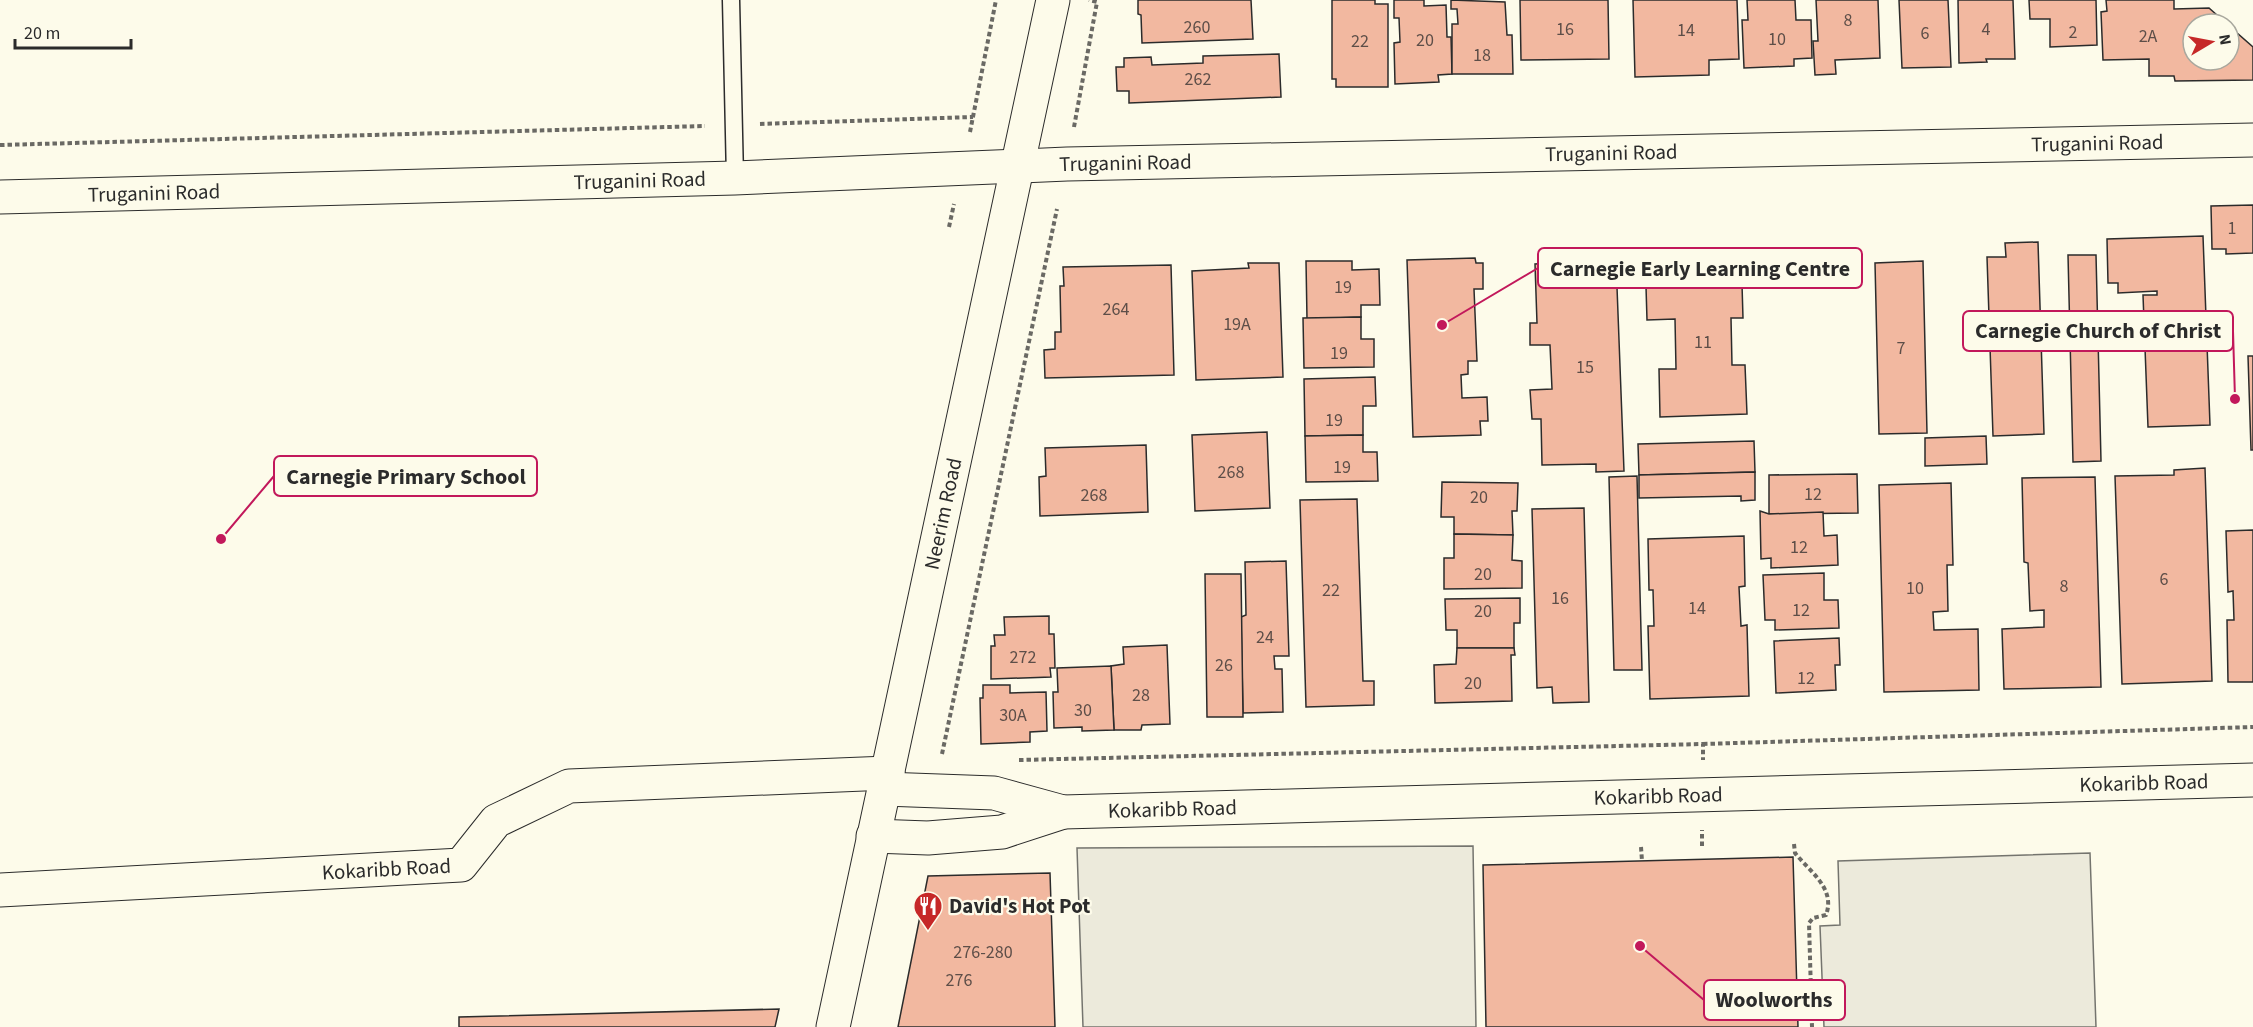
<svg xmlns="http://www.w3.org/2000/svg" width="2253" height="1027" font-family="'Source Sans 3',sans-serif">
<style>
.parking{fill:#eceadb;stroke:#74746e;stroke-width:1.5}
.building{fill:#f2b8a0;stroke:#2b2b2b;stroke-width:1.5}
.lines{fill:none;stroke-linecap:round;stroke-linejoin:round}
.service-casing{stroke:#2b2b2b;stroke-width:19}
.minor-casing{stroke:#2b2b2b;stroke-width:35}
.secondary-casing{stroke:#2b2b2b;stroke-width:35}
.path{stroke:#6a6964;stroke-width:4;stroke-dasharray:4.5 3;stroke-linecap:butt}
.service{stroke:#fdfbea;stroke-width:16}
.minor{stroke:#fdfbea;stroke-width:33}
.secondary{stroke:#fdfbea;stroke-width:33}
.labels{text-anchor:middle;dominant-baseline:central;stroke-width:4.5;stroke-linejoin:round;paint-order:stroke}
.number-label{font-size:18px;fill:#5d4e48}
.street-label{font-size:21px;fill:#2b2b2b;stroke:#fdfbea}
.poi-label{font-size:21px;font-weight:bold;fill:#2b2b2b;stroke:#fdfbea;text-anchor:start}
.leader{fill:none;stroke:#c2185b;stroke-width:2}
.callout-dot{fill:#c2185b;stroke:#fdfbea;stroke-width:2}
.callout{fill:#fdfbea;stroke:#c2185b;stroke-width:2}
.callout-label{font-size:22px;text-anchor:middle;font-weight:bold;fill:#2b2b2b}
</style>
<rect width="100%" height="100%" fill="#fdfbea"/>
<!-- parking -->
<g class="parking">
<polygon points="1473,846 1476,1027 1083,1027 1077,848"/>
<polygon points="2090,853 2096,1027 1824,1027 1820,926 1840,925 1838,861"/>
</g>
<!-- building -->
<g class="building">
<polygon points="1138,0 1251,0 1253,39 1142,43 1141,15 1138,14"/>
<polygon points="1332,0 1375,0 1375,4 1388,4 1388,87 1336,87 1336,79 1332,79"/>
<polygon points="1394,0 1424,0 1424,6 1446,5 1447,37 1451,37 1452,74 1438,75 1439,82 1395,84 1394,43 1400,42 1399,18 1394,18"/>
<polygon points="1451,0 1505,2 1507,35 1512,35 1513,74 1452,74 1452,24 1458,24 1457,9 1451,9"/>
<polygon points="1520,0 1608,0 1609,59 1521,60"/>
<polygon points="1633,0 1737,0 1739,59 1709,60 1709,75 1635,77"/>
<polygon points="1747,0 1795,0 1796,20 1811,20 1812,58 1794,59 1794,66 1744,68 1742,20 1748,20"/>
<polygon points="1816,0 1878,0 1880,58 1835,60 1836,74 1815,75 1813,41 1818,41"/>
<polygon points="1899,0 1948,0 1951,67 1902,68"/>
<polygon points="1958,0 2013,0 2015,59 1986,59 1987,62 1959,63"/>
<polygon points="2029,0 2096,0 2097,45 2050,47 2050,19 2030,19"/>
<polygon points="2106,0 2174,0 2174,9 2209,8 2227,24 2193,24 2193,60 2229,60 2229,26 2253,47 2253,80 2175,81 2174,76 2149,76 2149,59 2103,60 2101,12 2107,11"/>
<polygon points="1279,54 1281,97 1129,103 1129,91 1117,91 1116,67 1124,67 1124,58 1151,57 1152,65 1203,63 1203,56"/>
<polygon points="2253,205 2253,253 2226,254 2226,249 2212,249 2211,206"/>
<polygon points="2203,236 2210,425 2148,427 2143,295 2157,295 2157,291 2118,293 2118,283 2108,283 2107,239"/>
<polygon points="2038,242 2044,434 1993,436 1987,257 2006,257 2005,243"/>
<polygon points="1741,250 1743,318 1731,318 1732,365 1745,365 1747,414 1660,417 1659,369 1676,369 1675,319 1647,320 1645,253"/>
<polygon points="1598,253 1598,261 1616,261 1624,471 1596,472 1596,464 1542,465 1541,419 1532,419 1530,390 1552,389 1550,345 1530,345 1530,323 1537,323 1535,264 1552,263 1552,254"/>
<polygon points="2068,255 2096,255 2101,461 2073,462"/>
<polygon points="1475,258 1476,263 1483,263 1483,289 1474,289 1477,361 1468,361 1468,374 1461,375 1462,398 1487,397 1488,421 1480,421 1481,435 1413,437 1407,260"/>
<polygon points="1306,261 1352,261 1352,270 1379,269 1380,305 1361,305 1361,317 1307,319"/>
<polygon points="1923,261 1927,433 1879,434 1875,263"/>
<polygon points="1248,263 1279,263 1283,377 1196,380 1192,271 1249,268"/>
<polygon points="1171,265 1174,375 1045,378 1044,350 1055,349 1055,332 1061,332 1060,286 1064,286 1063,267"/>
<polygon points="1361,317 1361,339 1374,339 1374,367 1304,368 1303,318"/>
<polygon points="2248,356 2253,356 2253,450 2251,450"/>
<polygon points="1375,377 1376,406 1363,406 1363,435 1305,436 1304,379"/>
<polygon points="1267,432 1270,508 1195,511 1192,435"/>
<polygon points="1363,435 1363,452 1377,452 1378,481 1306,482 1305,436"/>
<polygon points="1986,436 1987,464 1925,466 1925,438"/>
<polygon points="1754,441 1755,472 1639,475 1638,444"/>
<polygon points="1146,445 1148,512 1040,516 1039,477 1046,476 1045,448"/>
<polygon points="2205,468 2212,681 2122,684 2115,476 2174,475 2174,470"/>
<polygon points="1755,472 1755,500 1741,501 1741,496 1639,498 1639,475"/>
<polygon points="1857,474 1858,513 1769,514 1769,475"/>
<polygon points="1637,476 1642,670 1614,670 1609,477"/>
<polygon points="2095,477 2101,687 2004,689 2002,629 2044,627 2044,610 2030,611 2028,563 2024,562 2022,478"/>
<polygon points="1442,482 1518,483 1517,511 1512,511 1513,535 1454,534 1454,517 1441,517"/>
<polygon points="1951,483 1953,565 1947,565 1948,611 1933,612 1934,630 1978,629 1979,690 1884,692 1879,485"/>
<polygon points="1357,499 1363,681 1374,681 1374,705 1306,707 1300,500"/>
<polygon points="1584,508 1589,702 1553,703 1552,687 1537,688 1532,509"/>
<polygon points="1760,511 1769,514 1823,512 1824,536 1837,535 1838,565 1771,568 1771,558 1761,559"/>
<polygon points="2253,530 2253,682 2228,682 2227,620 2234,620 2233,591 2228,592 2226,531"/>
<polygon points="1454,534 1513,535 1512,560 1522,561 1522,588 1444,589 1444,558 1454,558"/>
<polygon points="1744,536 1745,586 1739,587 1741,626 1747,625 1749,696 1650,699 1648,626 1654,626 1653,590 1649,590 1648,539"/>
<polygon points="1286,561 1289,656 1274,656 1275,669 1282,669 1283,712 1243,713 1241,617 1246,615 1245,562"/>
<polygon points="1824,573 1824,600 1838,600 1839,628 1775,630 1775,620 1765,620 1763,575"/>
<polygon points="1205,574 1241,574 1243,717 1207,717"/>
<polygon points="1520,598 1520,623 1514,623 1514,648 1457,648 1457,630 1446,630 1445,599"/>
<polygon points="1049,616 1049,634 1054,634 1055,668 1050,668 1051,677 991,679 991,646 995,646 994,635 1005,635 1004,617"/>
<polygon points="1839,638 1840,665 1835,665 1836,690 1776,693 1774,641"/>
<polygon points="1167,645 1170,724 1142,725 1141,730 1114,730 1111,666 1124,664 1123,647"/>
<polygon points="1457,648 1514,648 1515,655 1511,655 1512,701 1435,703 1434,665 1456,664"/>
<polygon points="1111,666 1114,730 1082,731 1082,727 1054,728 1053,692 1058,692 1057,668"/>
<polygon points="983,685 1010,685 1010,693 1046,692 1047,731 1030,732 1030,742 981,744 980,698 983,698"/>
<polygon points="1793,857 1798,1027 1486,1027 1483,865"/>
<polygon points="1050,873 1055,1027 898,1027 928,876"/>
<polygon points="779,1009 775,1027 459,1027 459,1017"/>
</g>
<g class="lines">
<!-- service casing -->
<g class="service-casing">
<polyline id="service" points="731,0 735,178"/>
</g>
<!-- minor casing -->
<g class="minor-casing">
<g id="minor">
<path id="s1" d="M0,197L735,178L1067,164L2253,140"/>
<path id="s2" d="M884,789L994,793L1063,812L2253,780"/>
<polyline points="873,836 928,838 1002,832 1063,812"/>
<path id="s3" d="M0,890L461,865L496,821L569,786L888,773"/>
</g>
</g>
<!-- secondary casing -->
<g class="secondary-casing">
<g id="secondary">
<path id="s4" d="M833,1027L1053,0"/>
</g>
</g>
<!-- path -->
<g class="path">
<polyline points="760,124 973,117"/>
<polyline points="1074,127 1097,2 1089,0"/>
<polyline points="970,132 996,0"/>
<polyline points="0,145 705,126"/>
<polyline points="949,227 954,204"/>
<polyline points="1703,744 2253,727"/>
<polyline points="942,754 1057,209"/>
<polyline points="1019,760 1703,744 1703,760"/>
<path d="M1794,844L1795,853C1809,871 1836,888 1826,915L1813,918L1809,923L1812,1027"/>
<polyline points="1702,846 1702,830"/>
<polyline points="1641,847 1642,861"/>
</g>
<!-- service -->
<use href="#service" class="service"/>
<!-- minor -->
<use href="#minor" class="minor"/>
<!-- secondary -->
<use href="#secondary" class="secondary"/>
</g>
<!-- icons -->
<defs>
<g id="restaurant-pin" transform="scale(1.5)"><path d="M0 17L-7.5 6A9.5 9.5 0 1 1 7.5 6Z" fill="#c62828" stroke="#fdfbea"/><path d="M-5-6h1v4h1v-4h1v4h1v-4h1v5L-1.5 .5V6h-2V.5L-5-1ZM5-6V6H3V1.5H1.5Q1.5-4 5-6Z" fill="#fff"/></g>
</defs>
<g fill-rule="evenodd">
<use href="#restaurant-pin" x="928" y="906"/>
</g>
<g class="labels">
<!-- number labels -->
<g class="number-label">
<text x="1848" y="20">8</text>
<text x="1197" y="27">260</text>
<text x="1565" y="29">16</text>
<text x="1986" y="29">4</text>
<text x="1686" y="30">14</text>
<text x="2073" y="32">2</text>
<text x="1925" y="33">6</text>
<text x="2148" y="36">2A</text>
<text x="1777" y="39">10</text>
<text x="1425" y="40">20</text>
<text x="1360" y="41">22</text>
<text x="1482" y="55">18</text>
<text x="1198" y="79">262</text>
<text x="2232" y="228">1</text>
<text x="1343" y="287">19</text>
<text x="1116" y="309">264</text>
<text x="1237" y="324">19A</text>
<text x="1703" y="342">11</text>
<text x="1901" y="348">7</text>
<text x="1339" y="353">19</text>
<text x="1585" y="367">15</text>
<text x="1334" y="420">19</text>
<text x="1342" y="467">19</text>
<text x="1231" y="472">268</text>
<text x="1813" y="494">12</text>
<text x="1094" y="495">268</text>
<text x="1479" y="497">20</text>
<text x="1799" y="547">12</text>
<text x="1483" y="574">20</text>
<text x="2164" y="579">6</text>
<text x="2064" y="586">8</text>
<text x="1915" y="588">10</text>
<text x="1331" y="590">22</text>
<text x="1560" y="598">16</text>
<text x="1697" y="608">14</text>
<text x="1801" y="610">12</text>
<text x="1483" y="611">20</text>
<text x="1265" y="637">24</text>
<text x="1023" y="657">272</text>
<text x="1224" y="665">26</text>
<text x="1806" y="678">12</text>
<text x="1473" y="683">20</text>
<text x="1141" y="695">28</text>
<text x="1083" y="710">30</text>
<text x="1013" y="715">30A</text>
<text x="983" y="952">276-280</text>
<text x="959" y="980">276</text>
</g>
<!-- street labels -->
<g class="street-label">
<text stroke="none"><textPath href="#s1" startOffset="2098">Truganini Road</textPath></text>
<text stroke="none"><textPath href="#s1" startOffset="1612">Truganini Road</textPath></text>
<text stroke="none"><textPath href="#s1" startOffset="1126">Truganini Road</textPath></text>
<text stroke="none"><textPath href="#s1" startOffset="640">Truganini Road</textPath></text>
<text stroke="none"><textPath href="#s1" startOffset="154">Truganini Road</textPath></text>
<text stroke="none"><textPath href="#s4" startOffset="525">Neerim Road</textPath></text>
<text stroke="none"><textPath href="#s2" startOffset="1263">Kokaribb Road</textPath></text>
<text stroke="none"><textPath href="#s2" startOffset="777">Kokaribb Road</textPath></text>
<text stroke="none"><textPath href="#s2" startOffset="291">Kokaribb Road</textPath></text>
<text stroke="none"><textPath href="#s3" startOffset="387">Kokaribb Road</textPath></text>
</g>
<!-- poi labels -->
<g class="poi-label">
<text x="949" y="906">David's Hot Pot</text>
</g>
</g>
<!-- callouts -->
<path class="leader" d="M1442 325L1538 268M2235 399L2233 331M221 539L274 476M1640 946L1704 1000"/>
<g class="callout-dot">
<circle cx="1442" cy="325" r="6"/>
<circle cx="2235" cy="399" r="6"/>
<circle cx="221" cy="539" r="6"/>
<circle cx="1640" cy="946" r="6"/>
</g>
<g class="callout">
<rect x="1538" y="248" width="324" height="40" rx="6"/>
<rect x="1963" y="311" width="270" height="40" rx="6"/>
<rect x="274" y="456" width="263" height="40" rx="6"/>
<rect x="1704" y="980" width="141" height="40" rx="6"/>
</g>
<g class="callout-label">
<text x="1700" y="276">Carnegie Early Learning Centre</text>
<text x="2098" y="338">Carnegie Church of Christ</text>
<text x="406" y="484">Carnegie Primary School</text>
<text x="1774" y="1007">Woolworths</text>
</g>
<!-- north arrow -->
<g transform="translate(2211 42) rotate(80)"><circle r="28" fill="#fdfbea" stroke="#a9a89e" stroke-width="1.5"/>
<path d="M0-4.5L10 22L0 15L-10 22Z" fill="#c62828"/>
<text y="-9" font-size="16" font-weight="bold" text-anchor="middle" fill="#2b2b2b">N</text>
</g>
<!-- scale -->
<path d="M15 39v9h116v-9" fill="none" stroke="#2b2b2b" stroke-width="3"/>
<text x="24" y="39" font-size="18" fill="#2b2b2b" stroke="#fdfbea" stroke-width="4.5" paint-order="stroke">20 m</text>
</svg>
